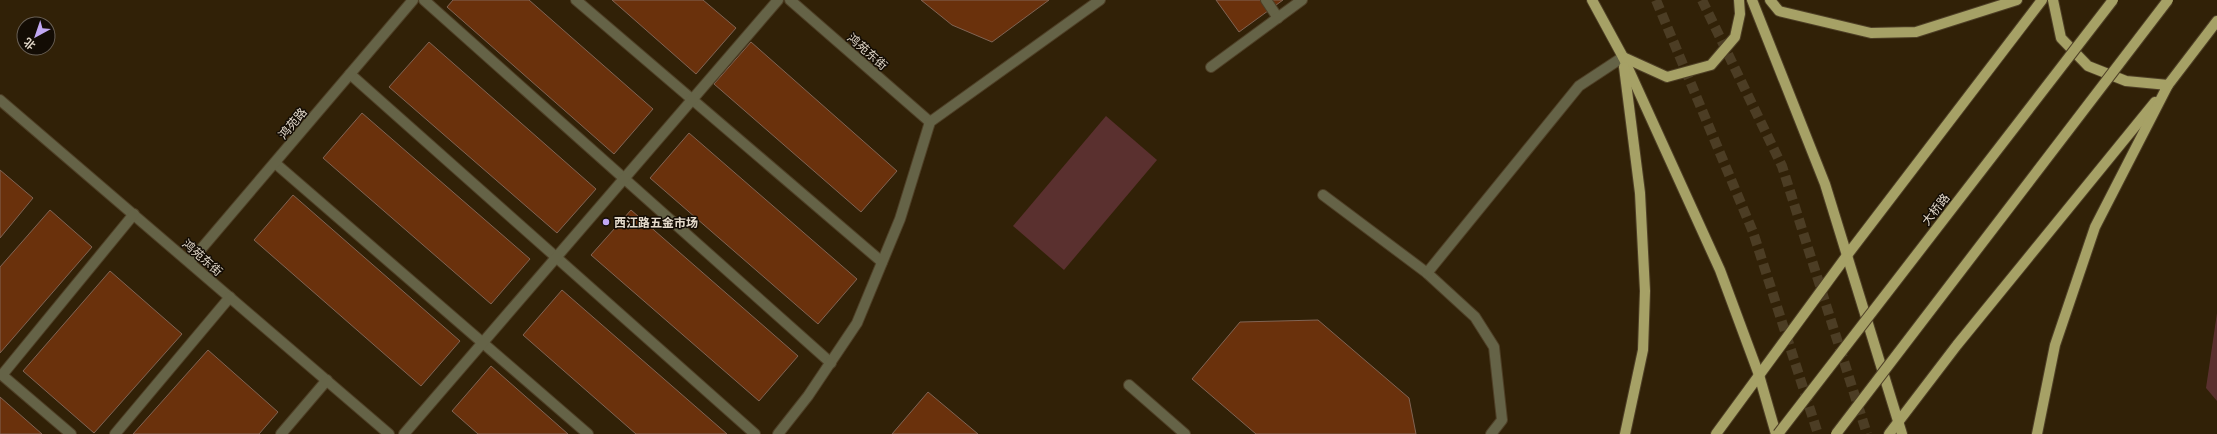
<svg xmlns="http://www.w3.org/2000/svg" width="2217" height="434" font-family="Barlow,'Noto Sans SC',sans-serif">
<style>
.green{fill:#5a302f}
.building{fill:#6a310c;stroke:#816454}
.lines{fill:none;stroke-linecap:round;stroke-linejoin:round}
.major-tunnel{stroke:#4c3d24;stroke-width:10;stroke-dasharray:10 5;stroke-linecap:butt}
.minor-casing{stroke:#4e3f26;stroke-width:12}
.major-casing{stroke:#4e3f26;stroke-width:12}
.minor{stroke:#656347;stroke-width:10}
.major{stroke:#a6a166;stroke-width:10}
.major-bridge-casing{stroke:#4e3f26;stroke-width:12;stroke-linecap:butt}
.major-bridge{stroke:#a6a166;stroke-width:10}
.poi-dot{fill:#c1a8f3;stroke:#130c04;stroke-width:1.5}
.labels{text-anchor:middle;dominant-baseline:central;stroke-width:3;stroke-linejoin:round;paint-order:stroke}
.street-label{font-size:12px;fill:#e4dacb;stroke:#130c04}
.poi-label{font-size:12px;font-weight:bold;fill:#e4dacb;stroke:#130c04;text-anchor:start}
</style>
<rect width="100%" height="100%" fill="#312107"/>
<!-- green -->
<g class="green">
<polygon points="1106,116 1157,160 1064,270 1013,226"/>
<polygon points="2217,313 2217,401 2206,388"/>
</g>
<!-- building -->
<g class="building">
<polygon points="453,0 529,0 653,109 614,154 447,7"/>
<polygon points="612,0 703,0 736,28 696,74"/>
<polygon points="921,0 1049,0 992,42 952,25"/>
<polygon points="1216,0 1283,0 1239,32"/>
<polygon points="429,42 596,189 557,233 389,87"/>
<polygon points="751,42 897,171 861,212 714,84"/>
<polygon points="362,113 530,259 491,304 323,158"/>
<polygon points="689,133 857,279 818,324 650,178"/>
<polygon points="0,170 33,198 0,238"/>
<polygon points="293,195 460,341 421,386 254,240"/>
<polygon points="50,210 92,247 0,353 0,267"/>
<polygon points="631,210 798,356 759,401 591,255"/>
<polygon points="110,271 182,334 94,433 23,371"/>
<polygon points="562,290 727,434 636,434 523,335"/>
<polygon points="1318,320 1409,398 1416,434 1256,434 1192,379 1240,322"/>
<polygon points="208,350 278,412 259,434 133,434"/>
<polygon points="491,366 568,434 478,434 452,411"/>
<polygon points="928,392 978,434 892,434"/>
<polygon points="0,397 42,434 0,434"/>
</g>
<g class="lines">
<!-- major-tunnel -->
<g class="major-tunnel">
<polyline points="1656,0 1753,232 1818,434"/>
<polyline points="1702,0 1782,166 1867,434"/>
</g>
<!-- minor casing -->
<g class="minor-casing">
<g id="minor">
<polyline points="424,0 831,363"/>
<polyline points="576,0 882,262"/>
<polyline points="790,0 930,122"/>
<polyline points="1266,0 1278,18"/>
<polyline points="1211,67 1302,0"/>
<polyline points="350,74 755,434"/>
<polyline points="0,100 389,434"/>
<polyline points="275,163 588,434"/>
<polyline points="1323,195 1427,273 1475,317 1494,347 1502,420 1491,434"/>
<polyline points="190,262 413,0"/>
<polyline points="1427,273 1579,86 1623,57"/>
<polyline points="1129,385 1185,434"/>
<polyline points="71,434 2,375 134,214"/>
<polyline points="115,434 230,297"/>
<polyline points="281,434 327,380"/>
<polyline points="404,434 778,0"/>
<polyline points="778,434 808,396 857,323 900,219 930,122 1100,0"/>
</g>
</g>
<!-- major casing -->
<g class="major-casing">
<g id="major">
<polyline points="1592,0 1623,57 1720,270 1759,375 1776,434"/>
<polyline points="1752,0 1825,184 1902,434"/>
<polyline points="1770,0 1779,11 1871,33 1916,32 2017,0"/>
<polyline points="1623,57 1667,77 1711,65 1735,37 1740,14 1739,0"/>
<polyline points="1624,67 1640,193 1645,291 1643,350 1625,434"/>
<polyline points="2165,89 2217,21"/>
<polyline points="1716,434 1848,254 2042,0"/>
<polyline points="1889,434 1957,345 2155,102"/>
<polyline points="2037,434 2055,345 2095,227 2168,85 2126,81 2088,66 2061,38 2053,0"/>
</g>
</g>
<!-- minor -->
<use href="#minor" class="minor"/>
<!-- major -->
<use href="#major" class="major"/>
<!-- major-bridge casing -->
<g class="major-bridge-casing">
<g id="major-bridge">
<polyline points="1778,434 2113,0"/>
<polyline points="1836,434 2168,0"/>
</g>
</g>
<!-- major-bridge -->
<use href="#major-bridge" class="major-bridge"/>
</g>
<!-- markers -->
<circle class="poi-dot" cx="606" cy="222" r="4"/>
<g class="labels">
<!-- street labels -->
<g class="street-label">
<text transform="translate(868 51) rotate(41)">鸿苑东街</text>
<text transform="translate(292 123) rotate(-50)">鸿苑路</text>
<text transform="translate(1935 209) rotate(-52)">大桥路</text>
<text transform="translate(203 257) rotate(41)">鸿苑东街</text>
</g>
<!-- poi labels -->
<g class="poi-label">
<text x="614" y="222">西江路五金市场</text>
</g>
</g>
<!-- north arrow -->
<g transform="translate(36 36) rotate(220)"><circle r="19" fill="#130c04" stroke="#675e54"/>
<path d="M0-3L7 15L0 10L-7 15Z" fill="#c1a8f3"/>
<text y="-6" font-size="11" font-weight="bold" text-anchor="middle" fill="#e4dacb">北</text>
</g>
</svg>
